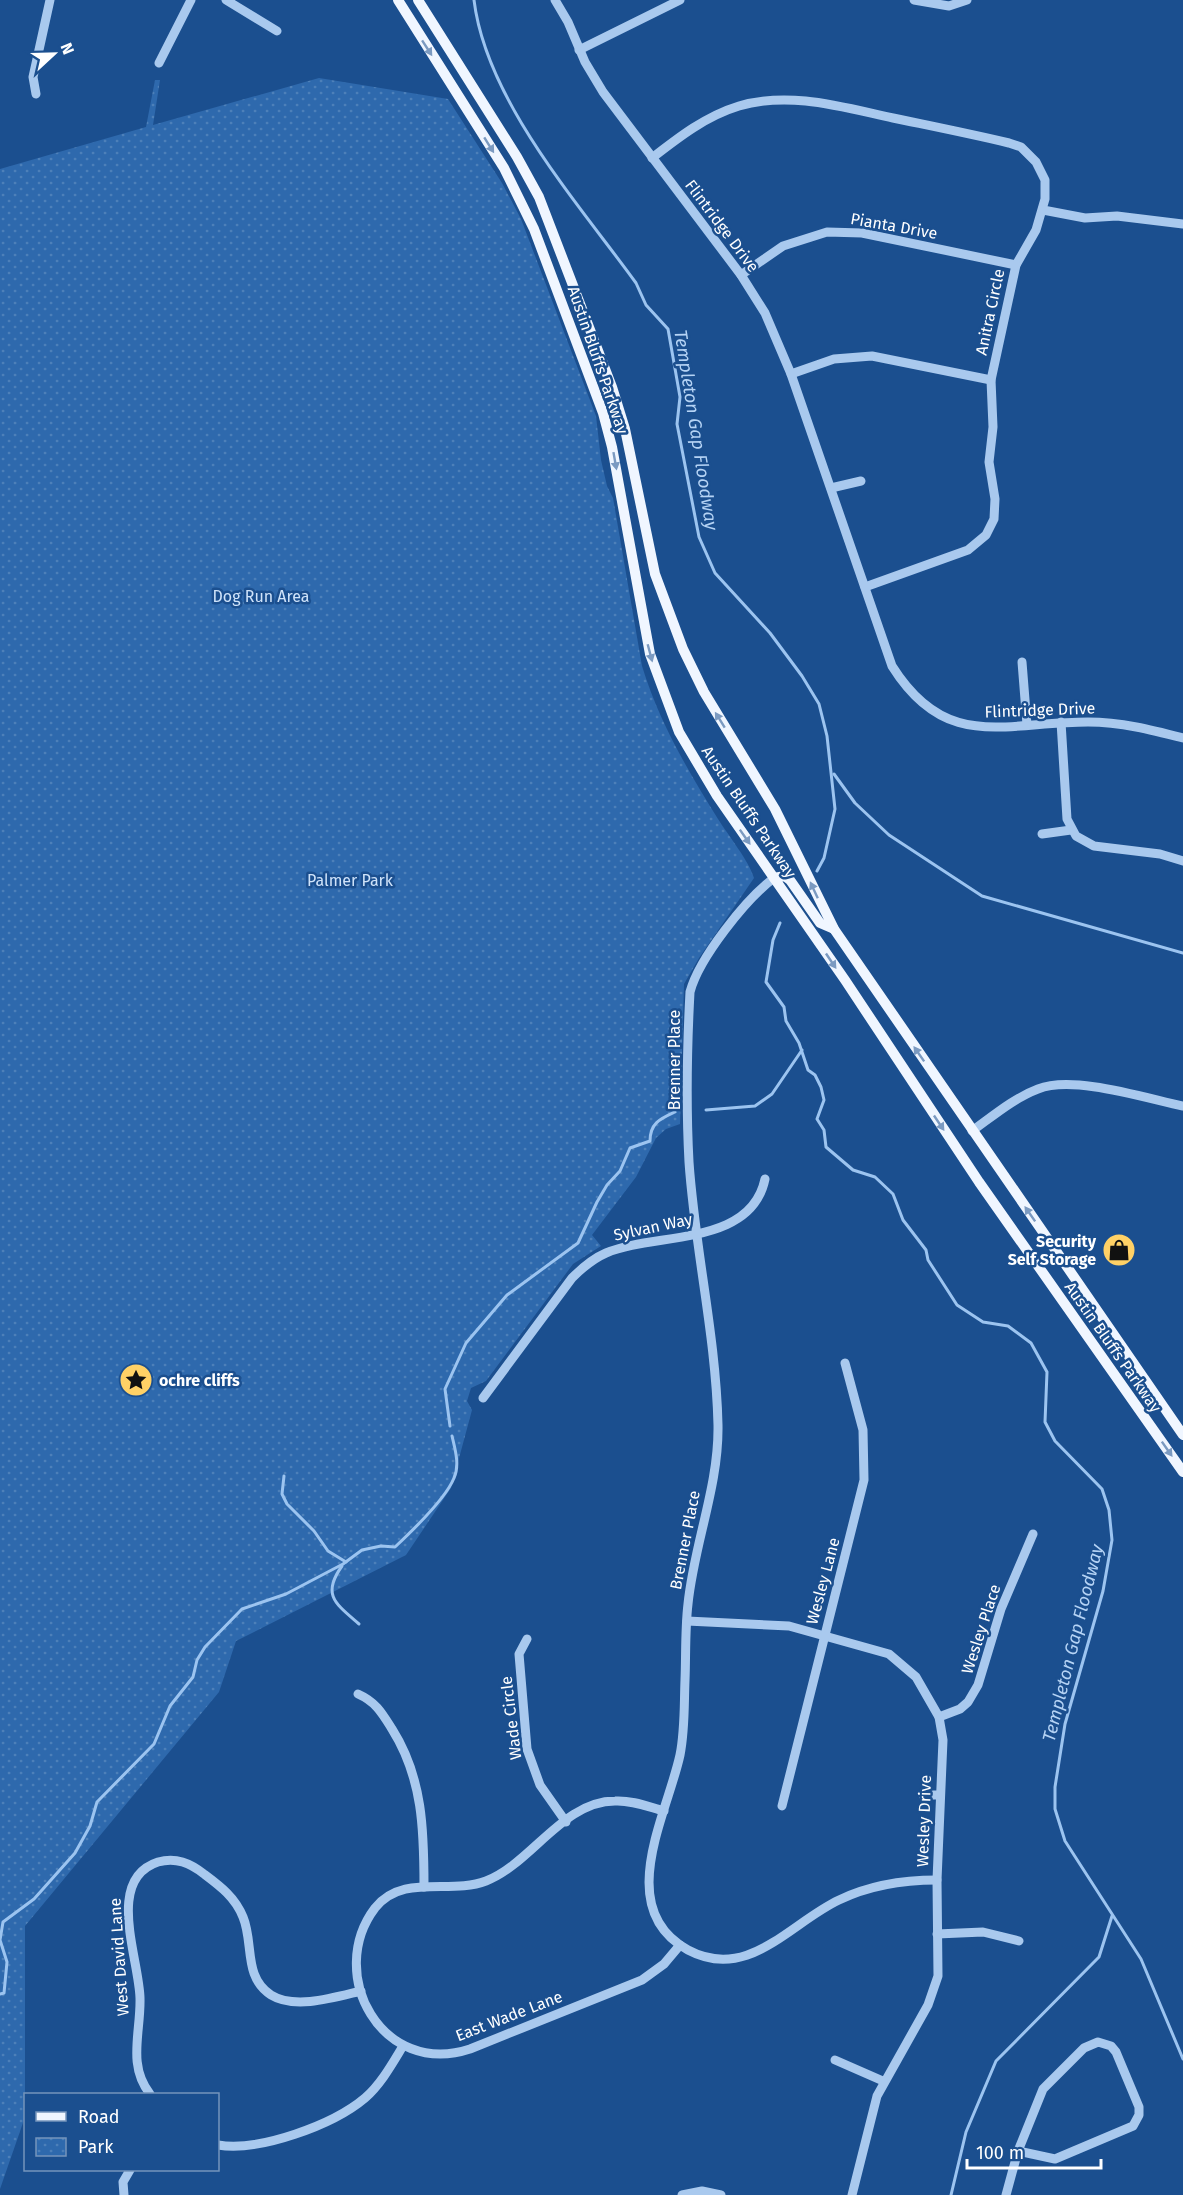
<svg xmlns="http://www.w3.org/2000/svg" width="1183" height="2195" font-family="'Fira Sans',sans-serif">
<style>
.park{fill:url(#park-dots)}
.lines{fill:none;stroke-linecap:round;stroke-linejoin:round}
.stream{stroke:#9cc4f0;stroke-width:3}
.minor{stroke:#a9c9ee;stroke-width:9}
.major{stroke:#f0f6ff;stroke-width:10}
.oneway{fill:#7b9ac1}
.labels{text-anchor:middle;dominant-baseline:central;stroke-width:5;stroke-linejoin:round;paint-order:stroke}
.street-label{font-size:16px;fill:#fff;stroke:#1b4f8f}
.park-label{font-size:16px;fill:#cfe3fa;stroke:#1b4f8f}
.poi-label{font-size:16px;font-weight:bold;fill:#fff;stroke:#1b4f8f;text-anchor:end}
.water-label{font-size:18px;font-style:italic;fill:#b5d3f5;stroke:#1b4f8f}
</style>
<defs>
<pattern id="park-dots" width="8" height="8" patternUnits="userSpaceOnUse" patternTransform="scale(1.5)"><rect width="8" height="8" fill="#2e69ad"/><path d="M2 2h.1M6 6h.1" fill="none" stroke="#4d80b9" stroke-width="1.8" stroke-linecap="round"/></pattern>
</defs>
<rect width="100%" height="100%" fill="#1b4f8f"/>
<!-- park -->
<path class="park" d="M319,78L448,99L502,183L521,219L596,416L601,460L607,486L613,498L642,666C659,722 687,769 718,819C728,835 749,861 754,878L699,958L684,984L680,1124L666,1129L656,1138L636,1177L592,1235L601,1246L573,1264L486,1381L471,1388L467,1401L472,1410L451,1488L406,1555L236,1641L219,1692L25,1926V2117L0,2189V169L146,127L155,80H160L153,125Z"/>
<g class="lines">
<!-- stream -->
<g class="stream">
<path d="M474,0C486,100 578,203 636,283L646,305L668,329L680,397L677,424L699,537L715,573L770,633L802,676L819,704L827,736L835,809L824,858L817,871"/>
<polyline points="834,774 855,803 889,835 982,896 1183,953"/>
<polyline points="780,923 773,940 766,982 784,1007 786,1021 799,1043 808,1070 815,1075 821,1087 824,1100 817,1119 824,1130 826,1147 853,1170 875,1177 893,1194 903,1220 926,1250 928,1260 957,1305 983,1322 1008,1326 1031,1343 1047,1372 1045,1422 1055,1441 1102,1489 1109,1510 1112,1540 1103,1591 1065,1724 1055,1787 1055,1809 1065,1841 1141,1959 1183,2059"/>
<polyline points="706,1110 755,1106 772,1094 802,1050"/>
<path d="M450,1426L445,1389L466,1343L507,1295L578,1243L597,1202L607,1185L620,1171L630,1148L650,1141C650,1123 660,1119 675,1112"/>
<polyline points="284,1476 282,1494 287,1504 314,1531 328,1551 346,1562"/>
<path d="M342,1566C321,1595 336,1604 359,1624"/>
<path d="M0,1994L4,1993L7,1962L0,1940L3,1922L34,1899L75,1853L90,1826L97,1802L154,1744L170,1706L193,1677L197,1660L205,1647L242,1609L286,1594L343,1564L362,1550L381,1546L395,1547C411,1532 446,1498 454,1478C460,1465 455,1449 452,1436"/>
<polyline points="951,2195 966,2132 996,2061 1099,1957 1112,1916"/>
</g>
<!-- minor -->
<g class="minor">
<polyline points="226,0 277,31"/>
<path d="M555,0L568,22L585,62L603,92L741,275L765,313L791,374L892,666C946,752 1004,722 1088,722C1121,722 1152,730 1183,738"/>
<polyline points="914,0 949,6 967,0"/>
<polyline points="579,50 680,0"/>
<polyline points="159,63 191,0"/>
<polyline points="36,94 33,77 50,0"/>
<path d="M652,158C679,137 706,116 739,106C790,91 842,107 893,118C931,126 971,134 1009,143L1021,147L1036,162L1045,180V199L1036,230L1016,265L991,380L993,427L989,462L995,499L994,519L986,535L968,550L865,587"/>
<polyline points="1043,210 1085,218 1117,216 1183,224"/>
<polyline points="741,275 783,246 827,232 862,233 1016,265"/>
<polyline points="791,374 834,359 872,356 991,380"/>
<polyline points="831,488 861,481"/>
<polyline points="1022,662 1027,725"/>
<polyline points="1061,722 1067,819 1076,836 1094,846 1160,854 1183,861"/>
<polyline points="1042,834 1071,830"/>
<path d="M774,878C746,899 699,958 690,992C687,1048 686,1106 689,1162C695,1250 716,1336 718,1425C719,1486 694,1544 688,1604C685,1629 686,1655 685,1680C684,1705 685,1730 680,1755C667,1815 613,1909 688,1950C748,1982 790,1923 839,1900C870,1885 903,1880 937,1880"/>
<path d="M972,1131C993,1116 1014,1098 1038,1089C1073,1075 1145,1098 1183,1106"/>
<path d="M483,1398L572,1278C582,1268 592,1259 606,1253C655,1232 751,1247 765,1179"/>
<polyline points="687,1621 789,1626 889,1654 916,1677 939,1717 943,1740 937,1880 938,1976 928,2005 877,2096 852,2195"/>
<polyline points="527,1639 519,1654 527,1749 540,1785 566,1822"/>
<path d="M358,1694C376,1702 382,1713 392,1729C423,1778 424,1831 424,1887"/>
<polyline points="939,1717 960,1709 968,1702 978,1685 1001,1609 1033,1534"/>
<polyline points="923,1795 940,1795"/>
<polyline points="782,1806 864,1480 863,1430 845,1363"/>
<path d="M664,1811C649,1807 632,1800 615,1801C563,1801 532,1863 486,1881C450,1895 403,1873 375,1908C325,1974 382,2078 470,2049L642,1980L664,1964L680,1945"/>
<polyline points="937,1934 983,1932 1019,1941"/>
<polygon points="1098,2042 1111,2046 1116,2052 1139,2107 1139,2115 1133,2126 1055,2159 1018,2151 1043,2089 1084,2048"/>
<polyline points="835,2060 883,2081"/>
<path d="M150,2094C127,2065 141,2032 140,1998C139,1958 105,1879 158,1862C176,1857 190,1863 204,1874C220,1886 235,1897 243,1917C254,1943 243,1977 271,1995C295,2010 336,1997 361,1991"/>
<path d="M218,2145C259,2152 333,2125 365,2098C381,2084 392,2064 403,2046"/>
<polyline points="124,2195 123,2182 130,2170"/>
<polyline points="682,2195 702,2191 721,2195"/>
<polyline points="1006,2195 1018,2151"/>
</g>
<!-- major -->
<g class="major">
<polyline points="398,0 504,168 534,229 603,413 612,447 650,654 679,732 717,796 845,980 979,1182 1183,1472"/>
<polyline points="418,0 517,157 539,197 612,387 625,429 655,574 683,649 704,692 775,809 834,929 1183,1435"/>
<polyline points="774,878 785,876 790,880 820,923 834,929"/>
</g>
</g>
<!-- one-way arrows -->
<defs><path id="oneway-solid" d="M-6-.8H1V-3.2L6.5 0L1 3.2V.8H-6Z" transform="scale(1.5)"/></defs>
<g class="oneway">
<use href="#oneway-solid" transform="translate(427 48) rotate(57)"/>
<use href="#oneway-solid" transform="translate(489 145) rotate(58)"/>
<use href="#oneway-solid" transform="translate(615 461) rotate(80)"/>
<use href="#oneway-solid" transform="translate(650 653) rotate(75)"/>
<use href="#oneway-solid" transform="translate(720 720) rotate(-122)"/>
<use href="#oneway-solid" transform="translate(745 837) rotate(55)"/>
<use href="#oneway-solid" transform="translate(814 890) rotate(-115)"/>
<use href="#oneway-solid" transform="translate(831 961) rotate(56)"/>
<use href="#oneway-solid" transform="translate(919 1054) rotate(-125)"/>
<use href="#oneway-solid" transform="translate(939 1123) rotate(56)"/>
<use href="#oneway-solid" transform="translate(1030 1214) rotate(-125)"/>
<use href="#oneway-solid" transform="translate(1167 1449) rotate(55)"/>
</g>
<!-- icons -->
<defs>
<g id="shop-disc" transform="scale(1.725)"><circle r="9.5" fill="#ffd166" stroke="#1b4f8f"/><path d="M-5-2.5h2.3a2.7 3.5 0 0 1 5.4 0H5L5.5 6h-11ZM-1.5-2.5h3a1.5 2.3 0 0 0-3 0Z" fill="#111"/></g>
<g id="sight-disc" transform="scale(1.725)"><circle r="9.5" fill="#ffd166" stroke="#1b4f8f"/><path d="M0-6L1.8-2.2L6-1.7L2.9 1.2L3.7 5.4L0 3.3L-3.7 5.4L-2.9 1.2L-6-1.7L-1.8-2.2Z" fill="#111"/></g>
</defs>
<g fill-rule="evenodd">
<use href="#shop-disc" x="1119" y="1250"/>
<use href="#sight-disc" x="136" y="1380"/>
</g>
<g class="labels">
<!-- street labels -->
<g class="street-label">
<text transform="translate(722 226) rotate(53)">Flintridge Drive</text>
<text transform="translate(894 226) rotate(10)">Pianta Drive</text>
<text transform="translate(990 312) rotate(-78)">Anitra Circle</text>
<text transform="translate(598 360) rotate(71)">Austin Bluffs Parkway</text>
<text transform="translate(1040 710) rotate(-2)">Flintridge Drive</text>
<text transform="translate(749 812) rotate(56)">Austin Bluffs Parkway</text>
<text transform="translate(674 1060) rotate(-90)">Brenner Place</text>
<text transform="translate(653 1227) rotate(-12)">Sylvan Way</text>
<text transform="translate(1113 1347) rotate(55)">Austin Bluffs Parkway</text>
<text transform="translate(685 1540) rotate(-79)">Brenner Place</text>
<text transform="translate(823 1581) rotate(-75)">Wesley Lane</text>
<text transform="translate(981 1629) rotate(-72)">Wesley Place</text>
<text transform="translate(511 1718) rotate(-97)">Wade Circle</text>
<text transform="translate(924 1821) rotate(-88)">Wesley Drive</text>
<text transform="translate(119 1957) rotate(-94)">West David Lane</text>
<text transform="translate(509 2016) rotate(-21)">East Wade Lane</text>
</g>
<!-- park labels -->
<g class="park-label">
<text x="261" y="596">Dog Run Area</text>
<text x="350" y="880">Palmer Park</text>
</g>
<!-- poi labels -->
<g class="poi-label">
<text x="1096" y="1241">Security<tspan x="1096" dy="18">Self Storage</tspan></text>
<text x="159" y="1380" text-anchor="start">ochre cliffs</text>
</g>
<!-- water labels -->
<g class="water-label">
<text transform="translate(696 430) rotate(81)">Templeton Gap Floodway</text>
<text transform="translate(1073 1643) rotate(-76)">Templeton Gap Floodway</text>
</g>
</g>
<!-- legend -->
<rect x="24" y="2093" width="195" height="78" fill="#1b4f8f" stroke="#7695bc" stroke-width="1.5"/>
<rect x="36" y="2112" width="30" height="9" fill="#f0f6ff" stroke="#7695bc" stroke-width="1.5"/>
<text x="78" y="2123" font-size="18" fill="#ffffff">Road</text>
<rect x="36" y="2138" width="30" height="18" fill="url(#park-dots)" stroke="#7695bc" stroke-width="1.5"/>
<text x="78" y="2153" font-size="18" fill="#ffffff">Park</text>
<!-- north arrow -->
<g transform="translate(54 54) rotate(68)" stroke="#1b4f8f" stroke-width="4.5" paint-order="stroke">
<path d="M0-4.5L10 22L0 15L-10 22Z" fill="#ffffff"/>
<text y="-9" font-size="16" font-weight="bold" text-anchor="middle" fill="#ffffff">N</text>
</g>
<!-- scale -->
<path d="M967 2159v9h134v-9" fill="none" stroke="#ffffff" stroke-width="3"/>
<text x="976" y="2159" font-size="18" fill="#ffffff" stroke="#1b4f8f" stroke-width="4.5" paint-order="stroke">100 m</text>
</svg>
